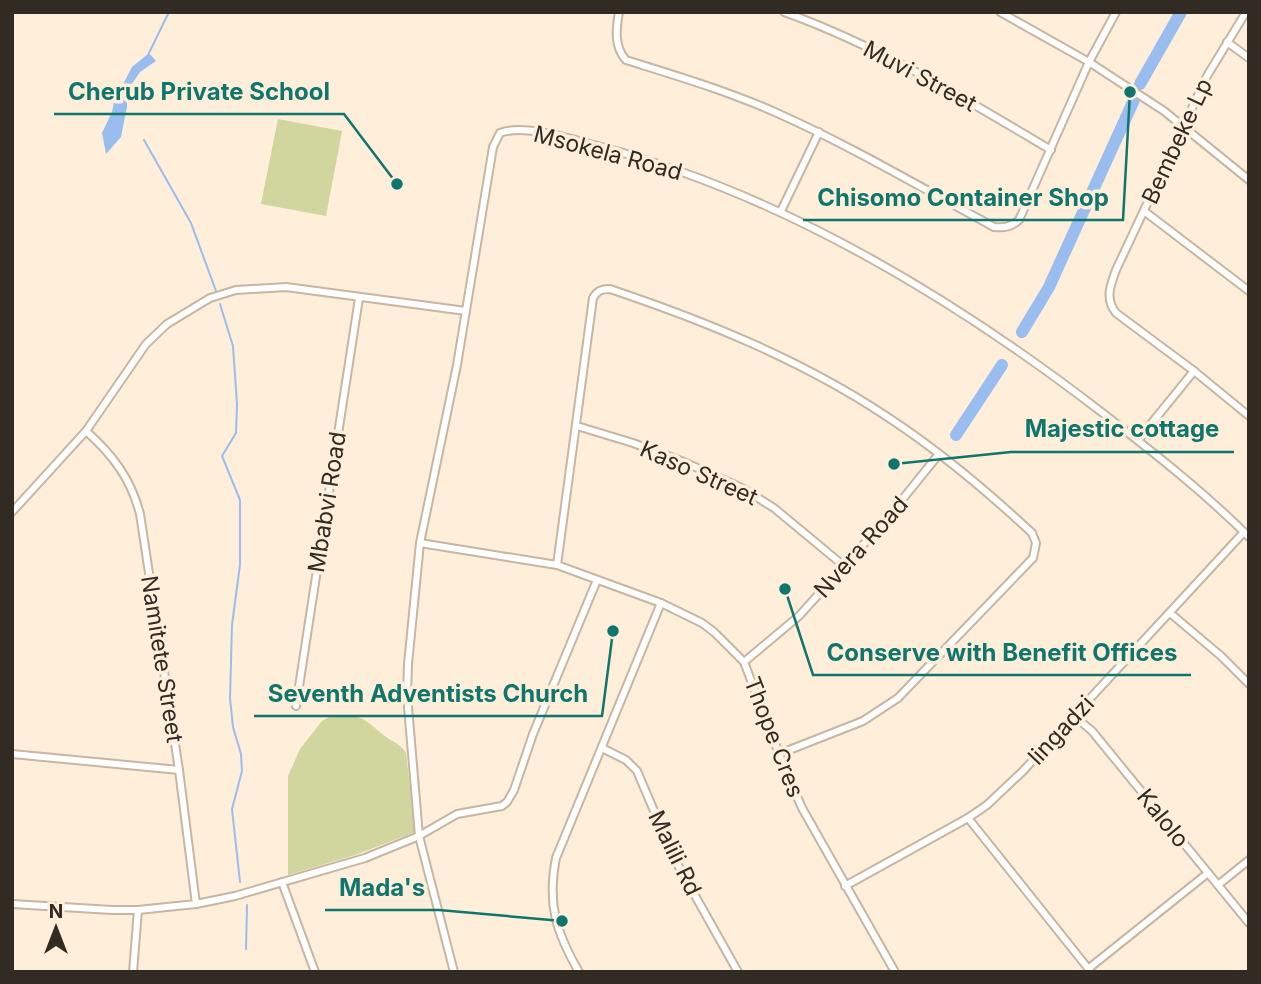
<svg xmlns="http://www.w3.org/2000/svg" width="1261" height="984" font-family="Inter,sans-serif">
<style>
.green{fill:#d1d59e}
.water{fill:#99bdef}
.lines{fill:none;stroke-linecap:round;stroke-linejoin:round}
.stream{stroke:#99bdef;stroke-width:2}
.river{stroke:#99bdef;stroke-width:12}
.minor-casing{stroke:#c6b6a2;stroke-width:10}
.minor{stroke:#fff;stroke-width:6}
.labels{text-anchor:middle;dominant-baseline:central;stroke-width:7;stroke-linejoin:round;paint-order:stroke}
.street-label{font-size:23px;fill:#312b23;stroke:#ffeeda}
.leader{fill:none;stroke:#0f766e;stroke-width:2.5}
.callout-dot{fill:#0f766e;stroke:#ffeeda;stroke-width:2.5}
.callout-label{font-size:24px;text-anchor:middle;font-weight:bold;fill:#0f766e;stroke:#ffeeda;stroke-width:7;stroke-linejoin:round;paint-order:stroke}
</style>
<rect width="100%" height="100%" fill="#ffeeda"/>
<!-- green -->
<g class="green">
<polygon points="278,119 342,131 326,216 261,204"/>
<path d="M333,715C367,714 364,721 389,739C396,743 402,746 406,753L415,832L355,855L288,875V776L300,749L322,721Z"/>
</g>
<!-- water -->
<polygon class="water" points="149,53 156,61 140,72 127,91 127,107 121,137 106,154 102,133 112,112 114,102 132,67"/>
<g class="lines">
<!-- stream -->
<g class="stream">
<polyline points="149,53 169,12"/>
<polyline points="144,140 191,223 216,291"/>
<polyline points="220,304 233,346 237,404 236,433 222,456 240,500 240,565 232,625 230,698 233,727 241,754 242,771 232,809 240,882"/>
<polyline points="246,949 247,905"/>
</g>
<!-- river -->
<g class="river">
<polyline points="1140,84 1181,12"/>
<polyline points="1022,332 1049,287 1134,100"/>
<polyline points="956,435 1002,365"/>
</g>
<!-- minor casing -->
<g class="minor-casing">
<g id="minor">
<path d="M619,12C616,29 614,47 626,60C677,76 728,91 777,113C851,146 922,188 994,227C1004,228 1011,227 1019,220L1089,62L1116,12"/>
<path d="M784,12C879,46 965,99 1051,150"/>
<polyline points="1000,12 1089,62 1164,111 1249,180"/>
<path d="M1246,12L1207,76L1116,270C1110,286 1105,299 1116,313L1194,371L1249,416"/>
<polyline points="1227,42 1249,58"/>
<polyline points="781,211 819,132"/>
<polyline points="1144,211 1249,291"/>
<polyline points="577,426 633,443 684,462 742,488 774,508 844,566"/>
<path d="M86,431C113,455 131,479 140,514L179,770L196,904"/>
<polyline points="1138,440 1194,371"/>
<polyline points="12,512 86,431 146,344 167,324 210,298 236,290 286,287 466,311"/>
<polyline points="420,543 557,565 661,603 702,623 714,632 744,662 784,767 802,808 895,972"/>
<path d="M557,565L593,298C597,291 601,289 610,289C705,321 802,360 886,416C938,450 987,491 1032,533L1036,543L1033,558L898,698L863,721L779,754"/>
<polyline points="1170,613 1221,656 1249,684"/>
<polyline points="744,662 799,616 889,516 939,454"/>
<polyline points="296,706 359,298"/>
<polyline points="1074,716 1092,731 1249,923"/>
<polyline points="602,748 626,760 637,771 675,860 738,972"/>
<polyline points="12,754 179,770"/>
<polyline points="968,818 1091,972"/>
<polyline points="282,882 315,972"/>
<polyline points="1218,885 1249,860"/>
<polyline points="845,886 968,818 987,805 1023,771 1244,532"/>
<polyline points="12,904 112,910 138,910 196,904 235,896 365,858 419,836 457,814 502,806 507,802 514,790 533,734 597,580"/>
<polyline points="1088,969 1208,873"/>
<polyline points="133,972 138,910"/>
<path d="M454,972L419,836L407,695L408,664L420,543L457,365L493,147L500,133C526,123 572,140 598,146C782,194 955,299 1104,414C1154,453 1204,492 1249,537"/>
<path d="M579,972C556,932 547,904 556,858L661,603"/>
</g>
</g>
<!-- minor -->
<use href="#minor" class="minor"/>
</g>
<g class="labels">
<!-- street labels -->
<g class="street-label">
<text transform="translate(920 76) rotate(28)">Muvi Street</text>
<text transform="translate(1177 141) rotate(-65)">Bembeke Lp</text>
<text transform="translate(608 153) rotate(15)">Msokela Road</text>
<text transform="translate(699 473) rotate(24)">Kaso Street</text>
<text transform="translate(327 502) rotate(-81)">Mbabvi Road</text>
<text transform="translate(861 547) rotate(-48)">Nvera Road</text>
<text transform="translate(162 659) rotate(81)">Namitete Street</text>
<text transform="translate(1061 730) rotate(-47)">lingadzi</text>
<text transform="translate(774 737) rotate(69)">Thope Cres</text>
<text transform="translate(1163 818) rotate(51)">Kalolo</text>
<text transform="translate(675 853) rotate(64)">Malili Rd</text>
</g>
</g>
<!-- callouts -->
<path class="leader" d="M397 184L344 114H54M1130 92L1123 220H803M894 464L1011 452H1234M785 589L813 675H1191M613 631L602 716H254M562 921L439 910H325"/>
<g class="callout-dot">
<circle cx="397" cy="184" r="7"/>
<circle cx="1130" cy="92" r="7"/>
<circle cx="894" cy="464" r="7"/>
<circle cx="785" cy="589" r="7"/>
<circle cx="613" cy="631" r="7"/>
<circle cx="562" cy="921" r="7"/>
</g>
<g class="callout-label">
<text x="199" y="100">Cherub Private School</text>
<text x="963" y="206">Chisomo Container Shop</text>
<text x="1122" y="437">Majestic cottage</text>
<text x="1002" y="661">Conserve with Benefit Offices</text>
<text x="428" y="702">Seventh Adventists Church</text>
<text x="382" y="896">Mada's</text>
</g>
<!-- border -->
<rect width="1261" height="984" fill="none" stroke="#312b23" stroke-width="28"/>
<!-- north arrow -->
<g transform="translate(56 928)" stroke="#ffeeda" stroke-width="5" paint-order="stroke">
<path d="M0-5L12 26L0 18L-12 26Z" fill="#312b23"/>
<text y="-10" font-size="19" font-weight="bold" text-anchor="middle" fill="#312b23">N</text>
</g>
</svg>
